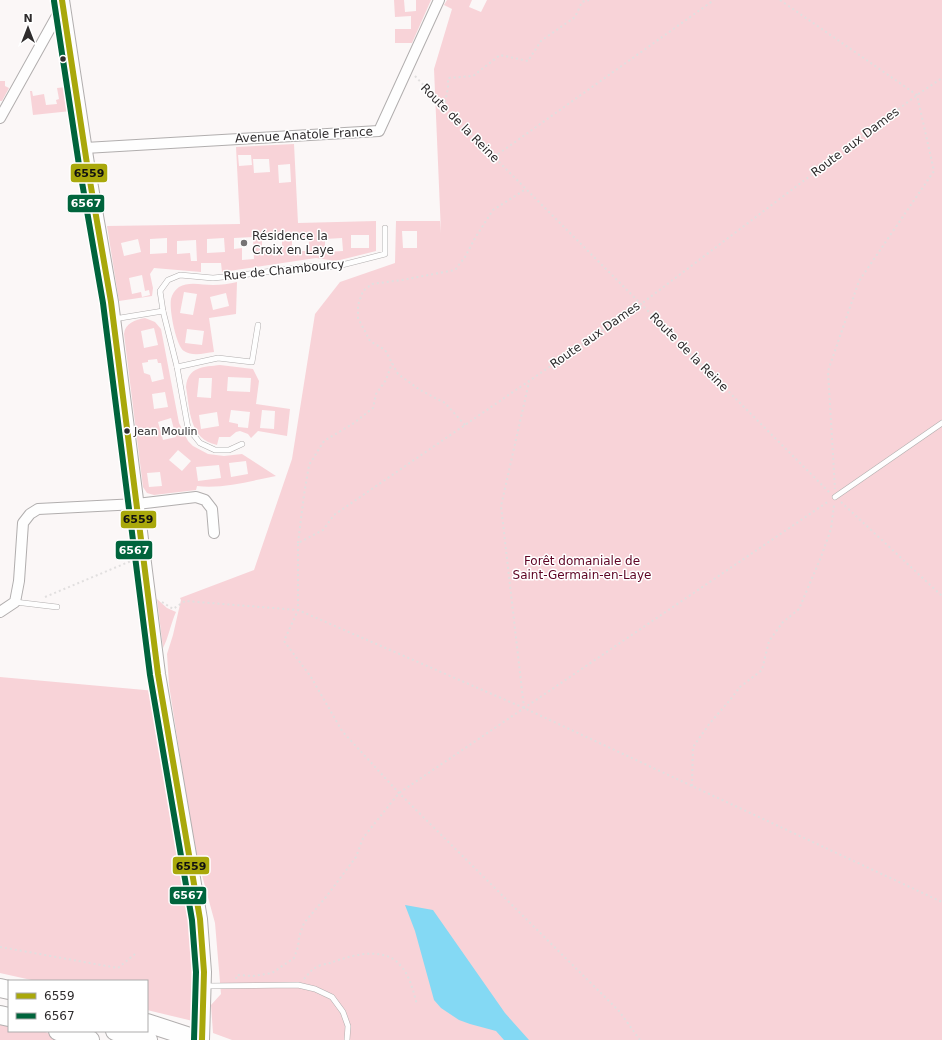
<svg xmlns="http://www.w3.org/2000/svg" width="942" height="1040" font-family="'DejaVu Sans',sans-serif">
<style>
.green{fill:#f8d3d8;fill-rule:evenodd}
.water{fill:#84d9f4}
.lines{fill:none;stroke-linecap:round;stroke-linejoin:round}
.lane-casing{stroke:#b1aeae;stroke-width:6}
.street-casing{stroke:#b1aeae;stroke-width:12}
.secondary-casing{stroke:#b1aeae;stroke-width:16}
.highway-casing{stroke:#b1aeae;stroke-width:20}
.path{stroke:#e1dfdf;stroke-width:2;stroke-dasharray:2 3;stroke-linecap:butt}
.lane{stroke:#fefefe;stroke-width:5}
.street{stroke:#fefefe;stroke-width:10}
.secondary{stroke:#fefefe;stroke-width:14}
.highway{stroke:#fefefe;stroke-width:18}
.bus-1-casing{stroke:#fff;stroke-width:9}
.bus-2-casing{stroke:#fff;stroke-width:9}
.bus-1{stroke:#a9a80b;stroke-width:6}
.bus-2{stroke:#00643c;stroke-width:6}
.bus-dot{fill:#2f2c2d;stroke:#fff;stroke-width:1.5}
.poi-dot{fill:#767374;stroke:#fff;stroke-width:1.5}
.labels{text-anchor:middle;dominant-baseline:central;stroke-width:3;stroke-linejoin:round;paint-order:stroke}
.bus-label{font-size:11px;fill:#2f2c2d;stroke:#fff;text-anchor:start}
.street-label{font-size:12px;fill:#2f2c2d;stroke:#fff}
.poi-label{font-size:12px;fill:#2f2c2d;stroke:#fff;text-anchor:start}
.park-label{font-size:12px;fill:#5d0323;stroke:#fff}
.line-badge{stroke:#fff;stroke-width:1.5}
.badge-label{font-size:11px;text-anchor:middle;font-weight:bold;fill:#fff}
.pale-badge-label{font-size:11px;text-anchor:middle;font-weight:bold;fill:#111}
</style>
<rect width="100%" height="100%" fill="#fbf7f7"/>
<!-- green -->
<g class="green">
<polygon points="394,0 404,0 405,12 416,11 416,0 431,0 412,43 395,43 395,29 411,29 411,16 395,17"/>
<path d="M447,0H472L469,7L481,12L487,0H942V1040H232L213,1033L211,1005L221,994L215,923L194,846L169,685L167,654L173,635L181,600L180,598L254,570L292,459L315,314L340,282L395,263L396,221H440L441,233L434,69L452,9L444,5ZM402,231H417V248H403Z"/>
<polygon points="0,81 5,81 5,86 9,88 2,101 0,101"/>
<polygon points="67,87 71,111 33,115 30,91 32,91 33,96 44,94 46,105 57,104 56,100 59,99 57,88"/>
<path d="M294,144L298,223L376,221V251L336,261L316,258L222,272L221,263H201V272L154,268L150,274L153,288L152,296L119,301L107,226L240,224L236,147ZM238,155H251L252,165L239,166ZM253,159H269L270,172L254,173ZM290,164L291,182L279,183L278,165ZM351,235H369V248H351ZM253,237L254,259L242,260V248L234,249V238ZM262,237H282V250H262ZM167,238V253L150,254V239ZM224,238L225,252L207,253V239ZM292,238H309V251H292ZM342,238L343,251L325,252V239ZM138,239L141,252L124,256L121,243ZM196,240L197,261H191L190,253L177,254V241ZM142,275L145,291L149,290L150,295L142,297L141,292L132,294L129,278Z"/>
<path d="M237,282L236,314L209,318L214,352C205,353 193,357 184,351C176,346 169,309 171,299C172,294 175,290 179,287C189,281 202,285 213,285C221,285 229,284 237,282ZM184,292L197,294L193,315L180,313ZM226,293L229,306L213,310L210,297ZM187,329L204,331L202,345L185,343Z"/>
<path d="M145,318L155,322L161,329L179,423L188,441L193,446L208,454L224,456L242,454L276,476C250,481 223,489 197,486L196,490L154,495L147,493L143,487L124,334C125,323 135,320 145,318ZM154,328L158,345L144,348L141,331ZM157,359L158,363H161L164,379L152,382L150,375L144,373L142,363L148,362V360ZM165,392L168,407L154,409L152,394ZM171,418L176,437L163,440L158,422ZM178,450L191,461L182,471L169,460ZM246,461L248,474L231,477L229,463ZM219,465L221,478L198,481L196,467ZM160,472L162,486L149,487L147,473Z"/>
<path d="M220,365L253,369L259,381L256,404L290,409L287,436L258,431L251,438L248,434L240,431L236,432L230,437H219L217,445C189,439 190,410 186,387C188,366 204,367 220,365ZM228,377L251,378L250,392L227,391ZM199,378H212L211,398L197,397ZM231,410L250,412L248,428L238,427V424L229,422ZM262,410L275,411L274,429L260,428ZM217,412L219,426L201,429L199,415Z"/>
<path d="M157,599L167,608L176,612C171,623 168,639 163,648Z"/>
<polygon points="0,677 156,691 174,817 177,850 192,915 199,971 197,1022 147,1010 147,981 36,981 0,973"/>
<polygon points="0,1022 9,1023 9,1031 42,1031 71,1040 0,1040"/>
</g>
<!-- water -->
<polygon class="water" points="405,905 433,910 505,1013 529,1040 504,1040 496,1031 470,1024 459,1020 441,1008 434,1000 415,931"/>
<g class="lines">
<!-- lane casing -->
<g class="lane-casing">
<g id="lane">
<polyline points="163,311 177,367 188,428 200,443 215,450 229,450 242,444"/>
<polyline points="114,319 163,311 160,291 168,280 180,275 213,278 233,276 313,266 334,267 385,254 385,228"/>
<polyline points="177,367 218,358 252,362 258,325"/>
<polyline points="835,497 942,423"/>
<polyline points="15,602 57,607"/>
<polyline points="205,986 298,985 315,989 332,997 343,1012 348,1026 347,1040"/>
</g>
</g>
<!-- street casing -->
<g class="street-casing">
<g id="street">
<polyline points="0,118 63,5"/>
<polyline points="85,148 379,131 439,0"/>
<polyline points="0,612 15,602 19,581 23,523 30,514 38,509 137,504 196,497 205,500 212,509 214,533"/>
</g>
</g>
<!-- secondary casing -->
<g class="secondary-casing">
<polyline id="secondary" points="62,0 87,164 111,302 158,674 200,919 204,972 202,1040"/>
</g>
<!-- highway casing -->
<g class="highway-casing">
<g id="highway">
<polyline points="0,988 9,990"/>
<polyline points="0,1015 9,1017"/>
<polyline points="147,1023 199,1040"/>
<polyline points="58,1031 90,1040"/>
<polyline points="115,1031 148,1040"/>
</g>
</g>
<!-- path -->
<g class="path">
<polyline points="780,0 917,95 934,171 859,281 828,371 835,489"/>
<polyline points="415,76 444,107 830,493"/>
<polyline points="444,107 448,88 448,78 473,76 500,55 528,61 541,41 575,17 582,2 589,0"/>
<polyline points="494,157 714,0"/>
<polyline points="465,425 445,403 420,390 398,374 385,350 370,341 358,318 358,305 363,291 372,284 402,280 455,270 465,257 475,238 493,210 526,189"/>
<polyline points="841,502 942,596"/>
<polyline points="298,543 304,495 309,465 324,441 354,423 373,408 376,394 386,380 392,363"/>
<polyline points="45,597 131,561"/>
<polyline points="162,602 173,609 185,601 298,610 524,708 942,902"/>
<polyline points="524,708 501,506 529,382"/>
<polyline points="692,786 693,747 710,723 730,700 740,687 762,670 769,641 783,622 799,609 821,557 831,529 834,505"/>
<polyline points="0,947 118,968 135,954"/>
<polyline points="236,979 237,975 253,976 272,973 294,958 298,947 299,937 304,923 326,897 356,857 363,838 399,793 829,501"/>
<path d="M304,979C308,975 311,970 315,968C319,965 326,964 330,963C349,956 378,947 396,961C409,972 413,989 417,1005"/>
<polyline points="640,1040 619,1011 399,793 342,731 311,677 284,641 298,610 298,543 323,530 334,515 641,304 917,95 942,78"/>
</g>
<!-- lane -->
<use href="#lane" class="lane"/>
<!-- street -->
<use href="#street" class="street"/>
<!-- secondary -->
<use href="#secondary" class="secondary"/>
<!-- highway -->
<use href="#highway" class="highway"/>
<!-- bus-1 casing -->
<g class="bus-1-casing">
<polyline id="bus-1" points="62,0 87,164 111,302 158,674 200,919 204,972 202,1040"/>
</g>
<!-- bus-2 casing -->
<g class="bus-2-casing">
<polyline id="bus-2" points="54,1 79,165 103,303 150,675 192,920 196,972 194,1040"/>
</g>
<!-- bus-1 -->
<use href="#bus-1" class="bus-1"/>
<!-- bus-2 -->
<use href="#bus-2" class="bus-2"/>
</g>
<!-- markers -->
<g class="bus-dot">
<circle cx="63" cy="59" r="3.5"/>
<circle cx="127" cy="431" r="3.5"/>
</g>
<circle class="poi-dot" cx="244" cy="243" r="4"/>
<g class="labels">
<!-- bus labels -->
<g class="bus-label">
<text x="134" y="431">Jean Moulin</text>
</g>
<!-- street labels -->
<g class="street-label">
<text transform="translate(460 123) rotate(45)">Route de la Reine</text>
<text transform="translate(304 135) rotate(-3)">Avenue Anatole France</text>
<text transform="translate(855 142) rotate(-37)">Route aux Dames</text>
<text transform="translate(284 270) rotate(-6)">Rue de Chambourcy</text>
<text transform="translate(595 335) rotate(-35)">Route aux Dames</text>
<text transform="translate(689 352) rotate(45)">Route de la Reine</text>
</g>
<!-- poi labels -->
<g class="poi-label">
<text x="252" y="236">Résidence la<tspan x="252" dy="14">Croix en Laye</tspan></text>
</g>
<!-- park labels -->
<g class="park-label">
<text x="582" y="561">Forêt domaniale de<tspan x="582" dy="14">Saint-Germain-en-Laye</tspan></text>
</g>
</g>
<g class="line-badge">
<rect x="70" y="163" width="38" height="20" rx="4" fill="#a9a80b"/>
<rect x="67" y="194" width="38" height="19" rx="4" fill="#00643c"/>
<rect x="120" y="510" width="37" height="19" rx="4" fill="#a9a80b"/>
<rect x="115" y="540" width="38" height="20" rx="4" fill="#00643c"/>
<rect x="172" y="856" width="38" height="19" rx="4" fill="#a9a80b"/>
<rect x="169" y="886" width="38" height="19" rx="4" fill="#00643c"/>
</g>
<g class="badge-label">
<text x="86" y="207">6567</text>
<text x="134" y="554">6567</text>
<text x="188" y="899">6567</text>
</g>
<g class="pale-badge-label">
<text x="89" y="177">6559</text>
<text x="138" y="523">6559</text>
<text x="191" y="870">6559</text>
</g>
<!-- legend -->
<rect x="8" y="980" width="140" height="52" fill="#ffffff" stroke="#acabab"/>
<rect x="16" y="993" width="20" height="6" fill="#a9a80b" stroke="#acabab"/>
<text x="44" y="1000" font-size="12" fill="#2f2c2d">6559</text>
<rect x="16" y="1013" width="20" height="6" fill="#00643c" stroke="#acabab"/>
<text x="44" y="1020" font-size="12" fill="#2f2c2d">6567</text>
<!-- north arrow -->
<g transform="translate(28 28)" stroke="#ffffff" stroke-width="3" paint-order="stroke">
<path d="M0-3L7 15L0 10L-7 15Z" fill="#2f2c2d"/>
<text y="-6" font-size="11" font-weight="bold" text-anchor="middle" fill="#2f2c2d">N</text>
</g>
</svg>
